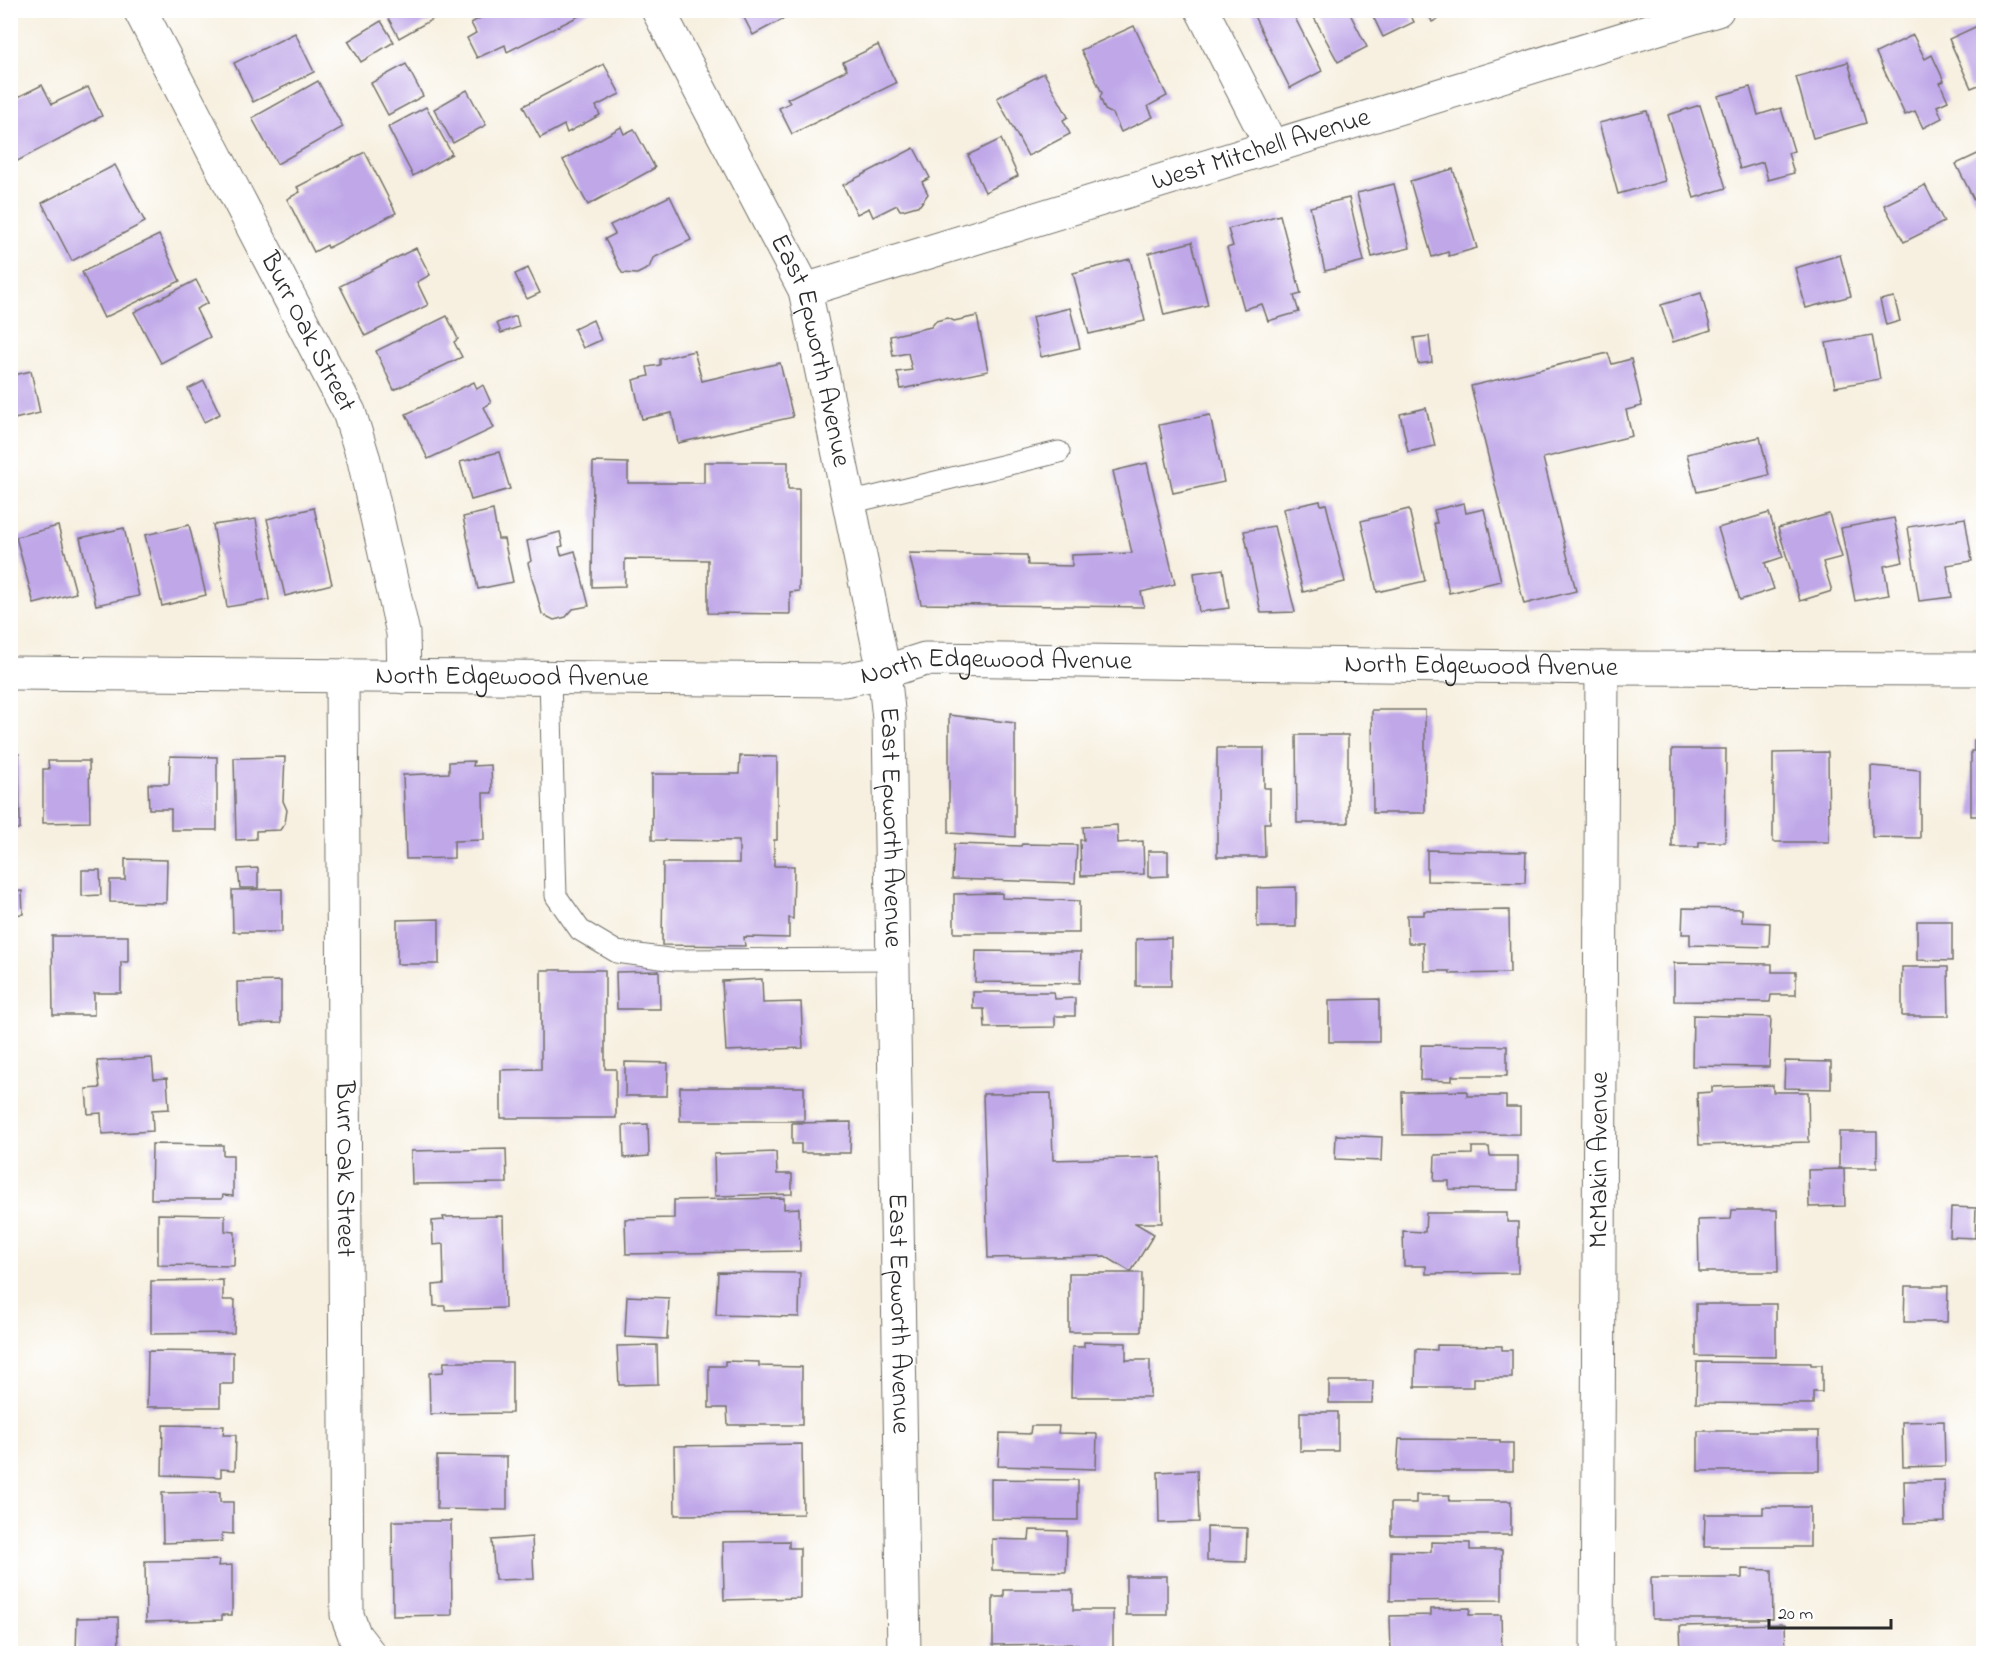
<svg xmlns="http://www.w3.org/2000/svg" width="1994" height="1664" font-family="'Indie Flower',sans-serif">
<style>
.building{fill:#c0a7e8}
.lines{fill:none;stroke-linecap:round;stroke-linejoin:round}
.lane-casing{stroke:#72706a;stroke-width:23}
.street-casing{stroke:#72706a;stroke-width:35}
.lane{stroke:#fff;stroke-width:21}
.street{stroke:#fff;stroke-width:33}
.labels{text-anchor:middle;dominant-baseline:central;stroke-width:6;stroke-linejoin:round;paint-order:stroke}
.street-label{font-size:27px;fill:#2b2b2b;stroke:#fff}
</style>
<rect width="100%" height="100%" fill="#fff"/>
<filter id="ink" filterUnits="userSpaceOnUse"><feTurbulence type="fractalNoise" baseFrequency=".0167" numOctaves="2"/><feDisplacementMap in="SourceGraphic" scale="12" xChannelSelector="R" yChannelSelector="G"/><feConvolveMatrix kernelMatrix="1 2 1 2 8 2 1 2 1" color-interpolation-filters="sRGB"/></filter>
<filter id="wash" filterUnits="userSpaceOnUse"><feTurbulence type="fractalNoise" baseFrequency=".008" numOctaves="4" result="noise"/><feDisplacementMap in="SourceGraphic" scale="24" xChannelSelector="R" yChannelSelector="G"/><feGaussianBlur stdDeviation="1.35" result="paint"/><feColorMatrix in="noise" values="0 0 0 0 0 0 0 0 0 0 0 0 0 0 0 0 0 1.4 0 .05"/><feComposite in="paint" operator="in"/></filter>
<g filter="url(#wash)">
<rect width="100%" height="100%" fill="#f7f0e0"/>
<g id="blocks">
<!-- building -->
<g class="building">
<polygon points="387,10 428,10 433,19 399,38 385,12"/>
<polygon points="495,10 591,10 507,52 505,45 477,58 467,38 476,33 471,23"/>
<polygon points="740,10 800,10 753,35"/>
<polygon points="1251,10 1291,10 1322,71 1290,88"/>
<polygon points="1310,10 1348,10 1367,47 1338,62"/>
<polygon points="1370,10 1408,10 1414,22 1383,37"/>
<polygon points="1427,10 1456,10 1432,22"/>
<polygon points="381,21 394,42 361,62 348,41"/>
<polygon points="1984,23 1984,83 1971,88 1949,39"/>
<polygon points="1134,26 1167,96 1148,106 1153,117 1121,132 1113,114 1105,110 1100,97 1102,93 1081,50"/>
<polygon points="295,33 314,72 253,102 234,63"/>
<polygon points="1913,35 1925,59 1932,55 1944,81 1940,83 1948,101 1937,106 1942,118 1923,128 1915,111 1905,115 1876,53"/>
<polygon points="878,45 896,83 792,134 779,108 790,103 787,99 847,70 843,62"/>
<polygon points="1848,62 1866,123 1813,138 1796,77"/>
<polygon points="406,64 423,96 388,115 371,83"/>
<polygon points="604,64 620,94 596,106 600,115 567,133 564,125 540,138 523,106"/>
<polygon points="1044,73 1068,117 1063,120 1070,134 1028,156 997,98"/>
<polygon points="318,81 343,127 277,164 252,118"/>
<polygon points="42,85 52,104 88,87 102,116 10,165 10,101"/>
<polygon points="1750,87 1758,115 1781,108 1794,151 1788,153 1794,173 1768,180 1763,162 1740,169 1718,96"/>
<polygon points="467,90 486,125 453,143 434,109"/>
<polygon points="1700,105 1726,188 1694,198 1668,115"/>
<polygon points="426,107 452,154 413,176 388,127"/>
<polygon points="1647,111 1665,181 1618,194 1599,123"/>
<polygon points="621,127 624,134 634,129 655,168 588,205 563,160"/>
<polygon points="1001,139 1018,176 985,192 968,155"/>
<polygon points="914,148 930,178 922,182 928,194 920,205 903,210 900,210 897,205 873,217 869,208 857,214 843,185"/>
<polygon points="1984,151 1984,195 1974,200 1956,164"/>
<polygon points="365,152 396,213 328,248 327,245 314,252 287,199 300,192 297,187"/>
<polygon points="115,165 145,222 72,261 42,203"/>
<polygon points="1453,169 1477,248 1449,256 1448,252 1432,257 1410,181"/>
<polygon points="1394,184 1410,248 1372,257 1357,193"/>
<polygon points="1925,185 1944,222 1904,242 1884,205"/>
<polygon points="670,196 691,240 653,258 649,268 637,274 622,273 605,239 615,234 610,225"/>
<polygon points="1349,198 1364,261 1325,271 1310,207"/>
<polygon points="1280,215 1301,294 1294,296 1299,312 1268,321 1262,304 1244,309 1227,248 1233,246 1228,229"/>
<polygon points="159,235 180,281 104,318 82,272"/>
<polygon points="1192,242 1208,305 1164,315 1149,253"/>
<polygon points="416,248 430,275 417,282 428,305 365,336 340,286"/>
<polygon points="1840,255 1851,296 1806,308 1795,268"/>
<polygon points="1130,259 1145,321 1089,334 1073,273"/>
<polygon points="528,268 540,293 527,299 515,274"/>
<polygon points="196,280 208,303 196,309 210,337 161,363 134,312"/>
<polygon points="1701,293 1711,330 1673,342 1661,305"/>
<polygon points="1894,297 1900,321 1886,325 1880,300"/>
<polygon points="1070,308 1080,348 1041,357 1032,317"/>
<polygon points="447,316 458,339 454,342 462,357 394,390 376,351"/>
<polygon points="516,316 519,327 501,333 497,323"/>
<polygon points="977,316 988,371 901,389 897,372 912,370 908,353 893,356 890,336 931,327 936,321 948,318 954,321"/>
<polygon points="593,320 601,340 583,348 574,329"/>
<polygon points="1872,335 1880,379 1835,387 1826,343"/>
<polygon points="1429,336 1432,362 1418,364 1414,338"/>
<polygon points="694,351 702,381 780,363 793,417 678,443 672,413 642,419 633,380 649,376 647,367 660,365 660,359"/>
<polygon points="1608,353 1612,364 1631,359 1642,406 1626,410 1632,436 1543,458 1576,591 1524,604 1471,386"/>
<polygon points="31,371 40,413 10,420 10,376"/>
<polygon points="204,381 220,414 204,422 188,389"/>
<polygon points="474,382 477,389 483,385 491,403 484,407 494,428 428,459 406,414"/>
<polygon points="1426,408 1435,446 1408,452 1400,414"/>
<polygon points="1210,415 1224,482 1173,493 1159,425"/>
<polygon points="1760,437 1769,475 1697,492 1687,454"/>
<polygon points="499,452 510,489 471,500 460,462"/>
<polygon points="593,462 628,463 628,483 704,483 704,462 788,462 788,489 799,489 799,591 790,592 790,614 708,613 708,560 625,559 625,586 592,587"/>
<polygon points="1147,463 1175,584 1141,592 1144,607 921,604 909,553 1027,555 1028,565 1072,566 1072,555 1132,553 1113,471"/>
<polygon points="1320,501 1321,505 1326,504 1345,582 1303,592 1283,509"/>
<polygon points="1464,503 1466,513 1484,509 1501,581 1449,593 1434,523 1437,523 1434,510"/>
<polygon points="314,508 332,584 285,596 267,519"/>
<polygon points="1409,509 1425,581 1377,592 1361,521"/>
<polygon points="493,510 498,539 504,539 513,582 478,589 463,517"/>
<polygon points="1769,513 1783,557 1765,563 1774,589 1740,600 1718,528"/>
<polygon points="1829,514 1842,557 1823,562 1832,591 1800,601 1778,528"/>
<polygon points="1894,518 1903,562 1884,566 1889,595 1855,601 1841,528"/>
<polygon points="1965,518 1972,561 1947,565 1952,597 1919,601 1908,527"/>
<polygon points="256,519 269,600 227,607 213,525"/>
<polygon points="189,525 206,595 162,606 145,535"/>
<polygon points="58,526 76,593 34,604 16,537"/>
<polygon points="1274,526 1295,612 1261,613 1244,531"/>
<polygon points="124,528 139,596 96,605 80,538"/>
<polygon points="560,532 563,546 559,547 561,555 575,551 589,606 573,609 566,617 554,620 542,614 528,563 531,561 527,541"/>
<polygon points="1223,569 1229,608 1199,612 1194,573"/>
<polygon points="1372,710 1425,710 1425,813 1373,813"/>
<polygon points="949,715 1015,723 1015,837 949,833"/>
<polygon points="1296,735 1348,735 1348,823 1297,823"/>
<polygon points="1974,740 1984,740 1984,816 1971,816 1971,751 1974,751"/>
<polygon points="1217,748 1264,748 1264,788 1270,788 1270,823 1264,823 1265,857 1217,857"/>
<polygon points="1672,749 1726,749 1725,842 1699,842 1699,847 1672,847"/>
<polygon points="1828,752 1829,842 1773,842 1773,753"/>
<polygon points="10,754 19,754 20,829 10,829"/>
<polygon points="170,756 217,757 217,830 171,830 171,809 149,809 148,784 169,784"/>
<polygon points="740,756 777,757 777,840 774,840 774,866 794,866 793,919 789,918 789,938 744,937 745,946 662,945 663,863 739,863 739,841 652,840 652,774 739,774"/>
<polygon points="285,757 283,801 287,810 285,823 280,830 256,831 256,839 236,840 234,758"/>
<polygon points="48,761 89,761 90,822 43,823 43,769 49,769"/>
<polygon points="474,761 473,766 491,765 492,793 483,793 484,840 454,841 454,858 406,859 403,775 449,773 449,762"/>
<polygon points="1871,766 1920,770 1920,838 1872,837"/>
<polygon points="1117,825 1118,843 1143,841 1144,874 1081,876 1080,840 1084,840 1083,827"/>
<polygon points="954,844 1021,846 1022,844 1077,845 1075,883 952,879"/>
<polygon points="1427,850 1526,852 1525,883 1427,881"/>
<polygon points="1148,851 1168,851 1168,876 1148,877"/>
<polygon points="125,859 167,860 166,903 110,902 110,880 125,880"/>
<polygon points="258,868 258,888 240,888 238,869"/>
<polygon points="82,870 100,870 101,895 82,896"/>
<polygon points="1296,887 1296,927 1257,927 1257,888"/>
<polygon points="282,889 282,932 233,932 232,890"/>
<polygon points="22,891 23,914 10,915 10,892"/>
<polygon points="1002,893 1002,898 1079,901 1079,933 954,933 954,894"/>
<polygon points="1683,908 1742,909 1742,922 1770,923 1769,947 1690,945 1690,934 1682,934"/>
<polygon points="1509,910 1510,973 1450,974 1450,971 1424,971 1423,943 1408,943 1407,915 1424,915 1424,911"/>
<polygon points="439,919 439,964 397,964 397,920"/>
<polygon points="1917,921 1952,921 1952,961 1917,960"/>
<polygon points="52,936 128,936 128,962 121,962 121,993 94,993 94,1015 53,1015"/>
<polygon points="1171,938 1171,986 1136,986 1136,939"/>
<polygon points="976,951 1081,952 1080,983 975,982"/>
<polygon points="1674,963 1772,964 1772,972 1796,972 1796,995 1771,995 1770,1002 1674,1001"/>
<polygon points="1902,967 1948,967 1949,1016 1902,1016"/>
<polygon points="541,970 605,970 605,1069 616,1069 616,1118 501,1118 501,1070 541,1069"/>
<polygon points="659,971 660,1009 617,1009 616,972"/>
<polygon points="762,979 763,1003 801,1002 803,1048 726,1051 722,981"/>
<polygon points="281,981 281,1023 238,1024 237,982"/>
<polygon points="973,992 1054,992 1055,999 1075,998 1075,1016 1055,1016 1055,1027 985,1028 984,1009 973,1009"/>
<polygon points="1379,999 1379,1042 1329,1042 1329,1000"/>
<polygon points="1693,1015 1771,1017 1769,1067 1692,1066"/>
<polygon points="1421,1045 1507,1046 1507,1076 1452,1076 1452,1081 1420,1080"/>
<polygon points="152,1058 154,1079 167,1078 169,1109 152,1110 153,1131 102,1134 101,1113 88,1114 86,1089 100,1088 97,1061"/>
<polygon points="1785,1061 1831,1062 1831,1089 1784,1088"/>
<polygon points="625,1062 668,1063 667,1096 625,1096"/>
<polygon points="1773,1085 1773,1092 1808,1092 1809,1142 1699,1145 1697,1093 1712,1092 1712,1087"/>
<rect x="680" y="1087" width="124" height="34"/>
<polygon points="1467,1091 1467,1096 1506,1096 1506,1107 1520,1107 1520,1134 1403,1135 1402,1092"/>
<polygon points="1051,1093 1053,1160 1161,1157 1162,1223 1135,1223 1154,1234 1131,1272 1105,1256 988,1258 983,1094"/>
<polygon points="851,1122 850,1153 801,1153 801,1144 792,1144 792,1123"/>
<polygon points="648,1124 649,1156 624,1158 623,1125"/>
<rect x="1839" y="1132" width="38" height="36"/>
<polygon points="1336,1135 1382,1137 1381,1161 1335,1159"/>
<polygon points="152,1144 223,1145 223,1155 233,1155 233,1196 223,1195 222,1199 151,1199"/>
<polygon points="1472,1147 1489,1147 1490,1156 1518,1156 1518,1190 1449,1189 1449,1181 1434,1181 1435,1155 1472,1154"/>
<polygon points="506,1149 507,1183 412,1184 411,1151"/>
<polygon points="776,1152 777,1174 792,1174 792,1194 715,1196 714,1154"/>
<polygon points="1844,1169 1845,1206 1809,1207 1808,1170"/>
<polygon points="784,1198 784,1209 799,1208 800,1251 626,1254 625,1219 674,1218 674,1200"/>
<polygon points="1951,1207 1976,1208 1975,1238 1950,1237"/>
<polygon points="1732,1210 1777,1210 1778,1272 1699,1272 1698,1220 1731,1219"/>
<polygon points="1426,1213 1507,1213 1507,1222 1518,1222 1518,1273 1426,1274 1426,1266 1404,1266 1403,1231 1425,1232"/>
<polygon points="158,1214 225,1215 225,1231 235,1232 234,1266 158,1265"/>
<polygon points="503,1216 505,1308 445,1310 445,1306 434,1306 433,1285 444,1284 443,1244 433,1245 432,1221 444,1220 443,1217"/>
<polygon points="718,1272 800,1273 799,1317 716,1315"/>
<polygon points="1069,1273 1142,1273 1141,1332 1069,1332"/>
<polygon points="223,1280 223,1300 235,1300 234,1333 151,1334 151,1281"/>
<polygon points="1905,1286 1948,1286 1947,1322 1904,1322"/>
<polygon points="627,1296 669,1298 667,1339 625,1337"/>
<polygon points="1696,1304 1776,1304 1776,1357 1696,1356"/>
<polygon points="1084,1342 1126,1343 1126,1360 1150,1360 1150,1397 1071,1397 1072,1347 1084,1347"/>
<polygon points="657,1345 658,1384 619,1385 617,1346"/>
<polygon points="1437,1345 1502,1346 1502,1350 1512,1350 1512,1378 1474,1378 1474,1387 1415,1387 1416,1349 1437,1350"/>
<polygon points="148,1351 233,1352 233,1384 220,1384 220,1407 147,1407"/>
<polygon points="725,1361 759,1362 759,1366 802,1367 802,1425 728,1425 727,1408 709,1408 709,1366 725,1366"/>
<polygon points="444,1362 512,1362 512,1413 430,1414 429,1373 443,1372"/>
<polygon points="1697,1362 1811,1363 1811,1365 1822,1365 1822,1392 1813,1392 1813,1404 1696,1403"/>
<polygon points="1329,1381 1373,1381 1372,1403 1329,1403"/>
<rect x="1300" y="1412" width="38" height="39"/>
<polygon points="1944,1421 1945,1466 1903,1467 1902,1422"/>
<polygon points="163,1425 224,1426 223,1435 236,1435 235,1470 221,1469 221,1477 162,1475"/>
<polygon points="1031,1426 1059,1426 1058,1433 1097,1434 1096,1469 998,1466 1000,1433 1030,1434"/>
<rect x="1698" y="1431" width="121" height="40"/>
<polygon points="1399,1439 1500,1440 1500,1443 1513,1443 1513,1471 1397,1471"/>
<polygon points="802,1444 803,1514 675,1515 674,1446"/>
<polygon points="437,1456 507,1457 507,1510 437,1509"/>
<polygon points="1197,1470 1199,1522 1159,1523 1158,1472"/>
<polygon points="991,1479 1078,1480 1078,1520 991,1519"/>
<polygon points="1944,1480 1945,1522 1905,1523 1904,1481"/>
<polygon points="220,1492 220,1502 233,1502 233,1534 222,1533 222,1541 163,1543 162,1493"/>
<polygon points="1416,1495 1450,1495 1449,1501 1511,1501 1511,1535 1391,1535 1391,1503 1416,1503"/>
<polygon points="1763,1507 1810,1507 1810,1547 1704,1547 1705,1514 1763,1514"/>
<polygon points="392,1521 451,1521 452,1615 393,1616"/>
<polygon points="1207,1527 1247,1528 1246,1562 1207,1561"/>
<polygon points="1030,1530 1067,1531 1066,1572 992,1570 992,1539 1029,1540"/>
<polygon points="532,1537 534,1579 495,1580 492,1540"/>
<polygon points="789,1541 789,1548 800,1548 800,1598 724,1600 723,1542"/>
<polygon points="1431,1542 1470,1543 1470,1550 1502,1550 1502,1600 1390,1601 1391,1551 1431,1552"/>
<polygon points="219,1560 218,1566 232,1565 232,1615 222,1615 222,1620 146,1622 145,1561"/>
<polygon points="1742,1569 1772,1570 1773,1619 1652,1619 1651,1578 1742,1578"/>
<rect x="1126" y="1576" width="41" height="39"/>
<polygon points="1004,1590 1073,1590 1073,1610 1113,1610 1113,1650 1078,1650 1078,1644 993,1645 993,1597 1004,1597"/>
<polygon points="1470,1608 1469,1615 1501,1615 1502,1654 1391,1654 1390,1616 1431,1615 1431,1609"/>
<polygon points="118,1617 119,1654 76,1654 77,1618"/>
<polygon points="1785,1624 1786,1654 1681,1654 1680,1626"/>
</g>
</g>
</g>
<g filter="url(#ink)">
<use href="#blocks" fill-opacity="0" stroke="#72706a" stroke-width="1.5"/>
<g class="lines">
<!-- lane casing -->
<g class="lane-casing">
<g id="lane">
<polyline points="849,503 1059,452"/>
<polyline points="550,678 556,896 580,930 617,952 675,960 893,959"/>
</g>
</g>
<!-- street casing -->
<g class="street-casing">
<g id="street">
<path id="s1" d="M140,10L349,412L364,460L403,633L404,677"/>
<path id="s2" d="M658,10L805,290L884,672L889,719L904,1654"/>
<polyline points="1202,10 1272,147"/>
<path id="s3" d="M805,290L1717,10"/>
<path id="s4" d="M10,673L844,680L884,672L925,659L1602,668L1984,669"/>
<path id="s5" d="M342,677L347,1615L355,1636L369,1654"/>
<path id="s6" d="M1597,1654L1602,668"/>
</g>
</g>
<!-- lane -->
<use href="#lane" class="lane"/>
<!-- street -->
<use href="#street" class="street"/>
</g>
</g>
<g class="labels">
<!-- street labels -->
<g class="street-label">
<text stroke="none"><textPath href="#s3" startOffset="477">West Mitchell Avenue</textPath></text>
<text stroke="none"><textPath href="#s1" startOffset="363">Burr Oak Street</textPath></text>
<text stroke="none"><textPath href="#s2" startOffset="376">East Epworth Avenue</textPath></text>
<text stroke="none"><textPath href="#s4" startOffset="1474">North Edgewood Avenue</textPath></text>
<text stroke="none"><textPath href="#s4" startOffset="988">North Edgewood Avenue</textPath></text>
<text stroke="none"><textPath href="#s4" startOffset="502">North Edgewood Avenue</textPath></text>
<text stroke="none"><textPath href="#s2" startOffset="862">East Epworth Avenue</textPath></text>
<text stroke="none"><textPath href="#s6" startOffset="494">McMakin Avenue</textPath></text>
<text stroke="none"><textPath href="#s5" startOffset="492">Burr Oak Street</textPath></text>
<text stroke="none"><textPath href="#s2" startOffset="1348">East Epworth Avenue</textPath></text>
</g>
</g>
<!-- margin -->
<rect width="1994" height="1664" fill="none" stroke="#fff" stroke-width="36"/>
<!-- scale -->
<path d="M1769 1619v9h122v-9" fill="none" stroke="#2b2b2b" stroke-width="3"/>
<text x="1778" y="1619" font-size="18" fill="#2b2b2b" stroke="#ffffff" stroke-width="4.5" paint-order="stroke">20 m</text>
</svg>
